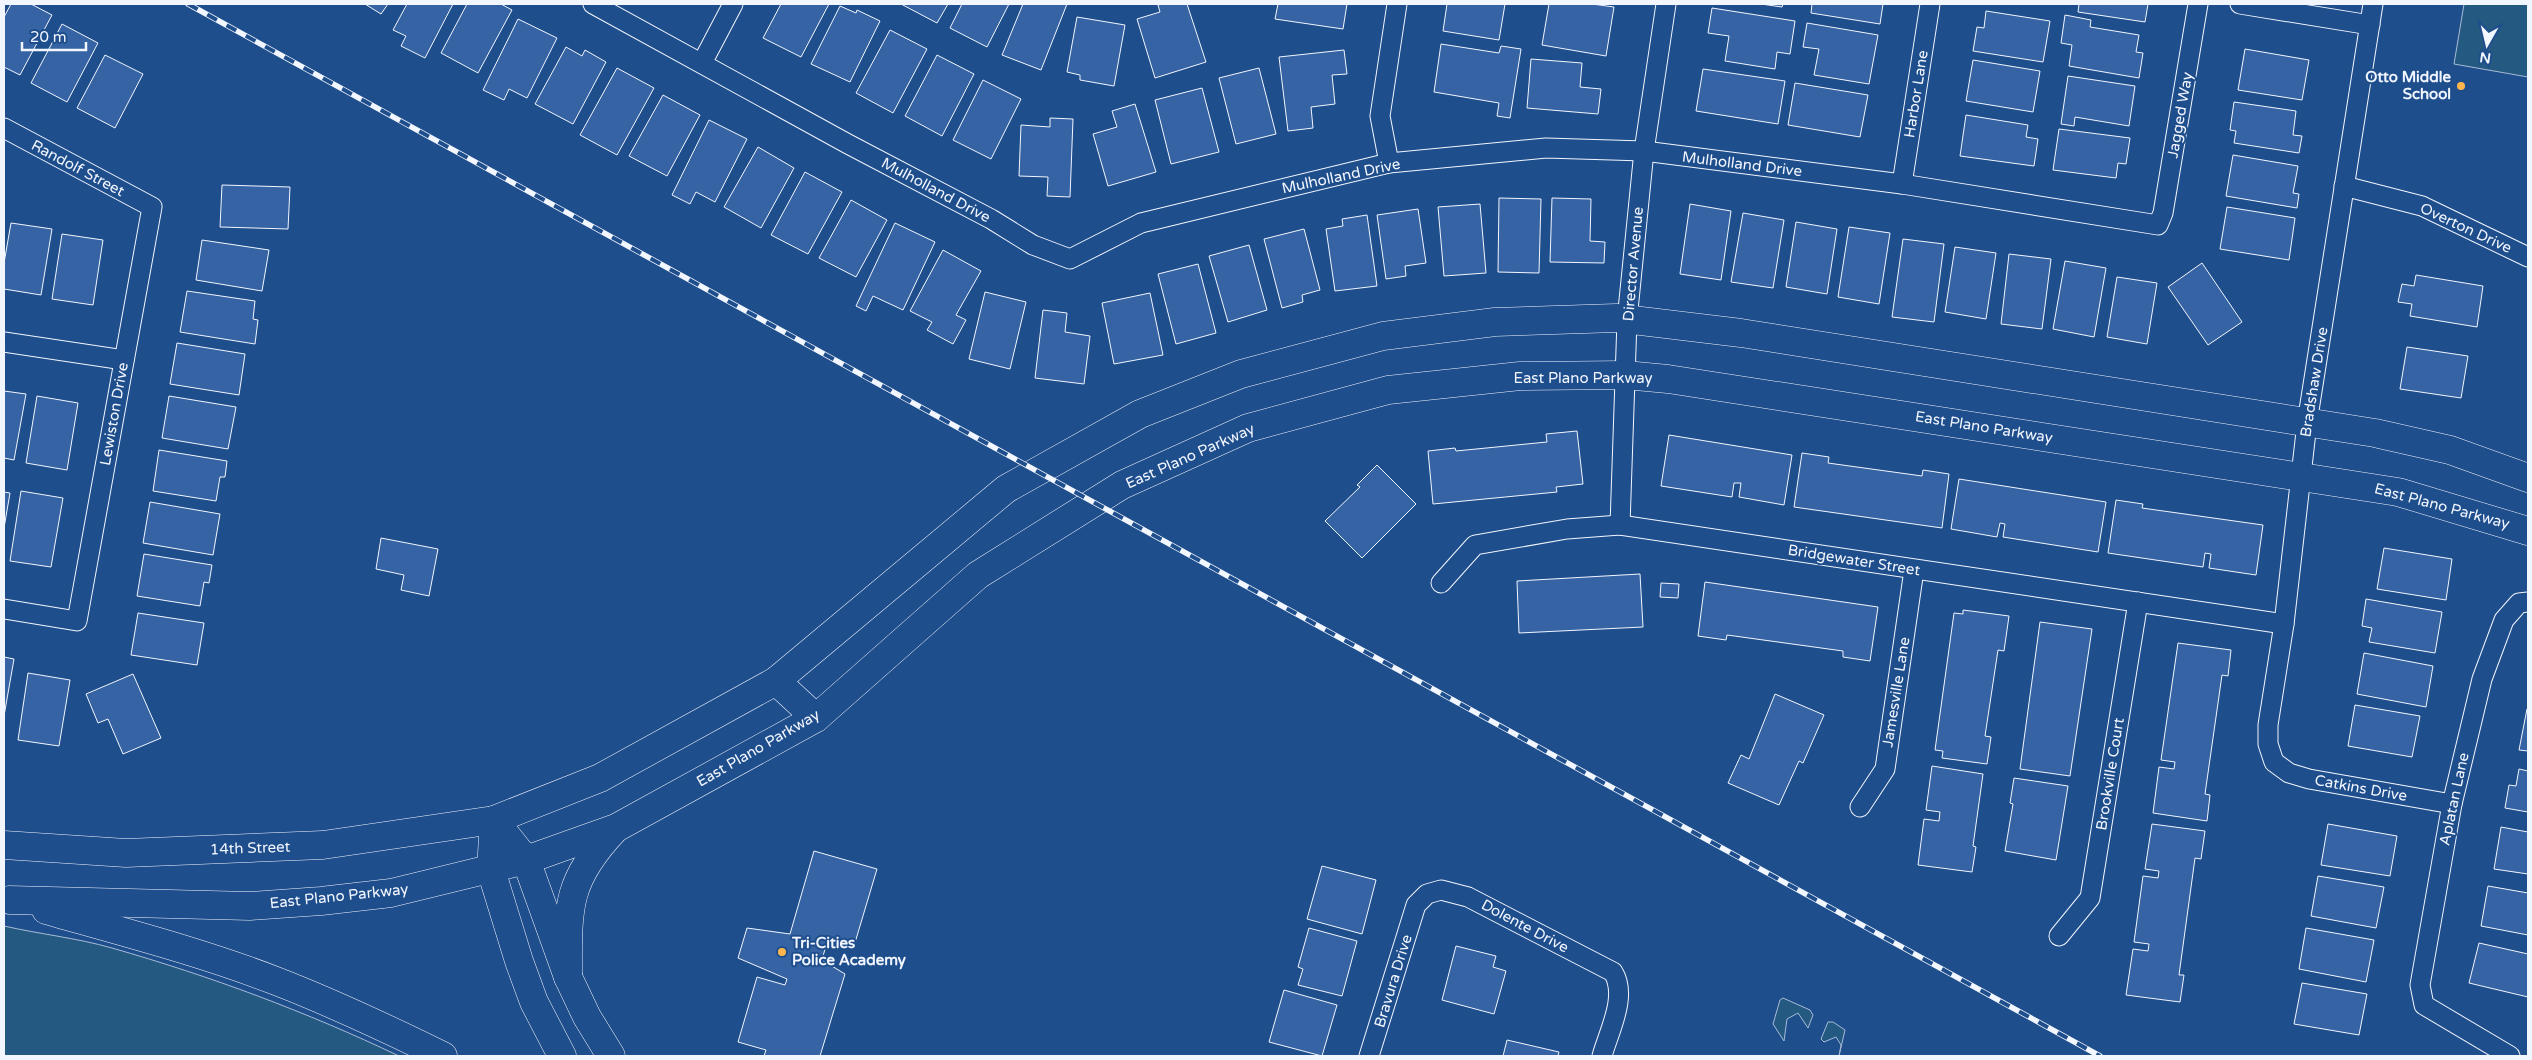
<svg xmlns="http://www.w3.org/2000/svg" width="2532" height="1060" font-family="'Varela Round',sans-serif">
<style>
.green{fill:#245a82;stroke:#a8bbd7}
.building{fill:#3563a3;stroke:#f2f6ff}
.lines{fill:none;stroke-linecap:round;stroke-linejoin:round}
.minor-casing{stroke:#f2f6ff;stroke-width:21}
.secondary-casing{stroke:#f2f6ff;stroke-width:29}
.primary-casing{stroke:#f2f6ff;stroke-width:29}
.minor{stroke:#1f4e8c;stroke-width:19}
.secondary{stroke:#1f4e8c;stroke-width:28}
.primary{stroke:#1f4e8c;stroke-width:28}
.rail-casing{stroke:#f2f6ff;stroke-width:5.5}
.rail{stroke:#1f4e8c;stroke-width:4;stroke-dasharray:11;stroke-linecap:butt}
.poi-dot{fill:#ffb74d;stroke:#1f4e8c;stroke-width:2}
.labels{text-anchor:middle;dominant-baseline:central;stroke-width:4;stroke-linejoin:round;paint-order:stroke}
.poi-label{font-size:15px;font-weight:bold;fill:#f2f6ff;stroke:#1f4e8c;text-anchor:end}
.street-label{font-size:15px;fill:#f2f6ff;stroke:#1f4e8c}
</style>
<rect width="100%" height="100%" fill="#1f4e8c"/>
<!-- green -->
<g class="green">
<polygon points="2464,4 2528,4 2528,77 2454,64"/>
<path d="M4,926C39,934 77,938 112,948C210,976 307,1012 399,1056H4Z"/>
<polygon points="1783,998 1810,1010 1813,1015 1808,1028 1798,1013 1787,1019 1784,1041 1773,1024 1780,1000"/>
<polygon points="1828,1022 1833,1022 1845,1030 1839,1056 1841,1045 1836,1037 1824,1042 1821,1039"/>
</g>
<!-- building -->
<g class="building">
<polygon points="11,4 31,4 52,15 20,75 4,67 4,17"/>
<polygon points="365,4 388,4 381,14"/>
<polygon points="407,4 453,4 425,58 401,46 406,36 393,30"/>
<polygon points="467,4 501,4 512,10 478,73 441,53"/>
<polygon points="781,4 829,4 801,57 763,38"/>
<polygon points="901,4 948,4 937,23"/>
<polygon points="962,4 1009,4 987,47 950,28"/>
<polygon points="1023,4 1067,4 1041,70 1002,55"/>
<polygon points="1162,4 1187,4 1206,62 1155,78 1137,19 1160,12 1158,5"/>
<polygon points="1278,4 1347,4 1343,29 1275,19"/>
<polygon points="1447,4 1505,4 1499,40 1443,31"/>
<polygon points="1549,4 1592,4 1614,7 1606,56 1542,45"/>
<polygon points="1761,4 1783,4 1782,7"/>
<polygon points="1812,4 1883,4 1880,24 1811,13"/>
<polygon points="2079,4 2148,4 2145,22 2078,12"/>
<polygon points="840,6 856,13 857,10 880,21 850,82 811,64"/>
<polygon points="1712,8 1795,21 1790,54 1777,52 1775,69 1725,61 1729,36 1708,33"/>
<polygon points="1986,11 2050,21 2043,62 1973,51 1977,27 1984,28"/>
<polygon points="2065,15 2091,20 2090,27 2139,35 2136,52 2143,53 2139,78 2069,66 2072,45 2061,43"/>
<polygon points="1077,17 1125,25 1114,86 1080,80 1080,75 1067,72"/>
<polygon points="518,19 557,38 527,98 509,89 504,100 483,90"/>
<polygon points="1807,23 1878,35 1869,84 1814,75 1819,49 1803,47"/>
<polygon points="62,24 98,43 67,102 31,83"/>
<polygon points="890,30 927,49 893,113 856,93"/>
<polygon points="1441,44 1499,53 1501,46 1521,49 1510,118 1497,116 1499,103 1434,92"/>
<polygon points="566,47 582,56 585,50 606,62 573,124 535,104"/>
<polygon points="2245,49 2309,60 2302,100 2238,90"/>
<polygon points="1344,50 1347,74 1332,75 1335,104 1311,107 1313,128 1288,131 1279,57"/>
<polygon points="105,55 143,74 115,128 77,108"/>
<polygon points="937,55 974,74 942,136 905,116"/>
<polygon points="1531,59 1582,63 1580,87 1601,89 1598,114 1527,108"/>
<polygon points="1973,60 2040,71 2033,112 1966,101"/>
<polygon points="617,68 654,88 617,155 580,135"/>
<polygon points="1259,68 1276,134 1236,144 1219,78"/>
<polygon points="1703,69 1785,81 1778,124 1696,111"/>
<polygon points="2068,76 2135,86 2129,126 2075,117 2074,126 2061,124"/>
<polygon points="983,80 1021,99 991,159 953,140"/>
<polygon points="1795,83 1868,95 1860,137 1788,125"/>
<polygon points="1202,88 1219,152 1171,164 1155,100"/>
<polygon points="663,95 700,115 667,176 629,156"/>
<polygon points="2234,102 2296,111 2293,135 2302,136 2299,153 2234,143 2236,131 2230,130"/>
<polygon points="1135,104 1156,172 1108,186 1093,134 1117,127 1112,111"/>
<polygon points="1966,115 2028,125 2026,137 2038,139 2034,166 1960,156"/>
<polygon points="1050,118 1073,119 1070,197 1047,196 1048,177 1019,176 1021,125 1050,127"/>
<polygon points="709,120 747,139 715,202 696,192 690,204 672,195"/>
<polygon points="2059,129 2130,138 2126,164 2118,163 2116,178 2053,170"/>
<polygon points="758,147 794,168 761,228 724,207"/>
<polygon points="2233,155 2298,166 2293,193 2299,194 2297,208 2226,196"/>
<polygon points="805,172 842,192 808,254 771,235"/>
<polygon points="222,185 290,187 288,229 220,227"/>
<polygon points="1499,198 1541,199 1539,273 1498,272"/>
<polygon points="1552,198 1591,199 1590,241 1605,242 1604,263 1550,262"/>
<polygon points="851,200 887,220 856,277 819,258"/>
<polygon points="1480,204 1486,273 1444,276 1438,207"/>
<polygon points="1690,204 1731,211 1721,280 1680,274"/>
<polygon points="2227,207 2295,218 2289,260 2220,249"/>
<polygon points="1418,209 1426,263 1405,266 1406,276 1386,279 1377,215"/>
<polygon points="1743,213 1784,220 1773,288 1731,282"/>
<polygon points="1367,215 1377,286 1335,291 1326,229 1343,226 1342,219"/>
<polygon points="1796,222 1837,229 1827,294 1786,287"/>
<polygon points="11,223 52,229 41,295 4,289 4,263"/>
<polygon points="895,223 935,242 903,310 873,296 866,311 856,306"/>
<polygon points="1849,227 1890,233 1879,304 1838,297"/>
<polygon points="1304,229 1320,290 1302,295 1303,302 1282,308 1264,239"/>
<polygon points="62,234 103,240 93,305 52,299"/>
<polygon points="1903,239 1944,244 1934,322 1892,317"/>
<polygon points="202,240 269,250 262,291 196,280"/>
<polygon points="1249,245 1267,310 1228,322 1209,256"/>
<polygon points="1955,247 1996,253 1986,319 1945,312"/>
<polygon points="943,250 981,271 956,315 966,320 953,344 927,330 932,322 910,311"/>
<polygon points="2009,254 2051,259 2042,329 2001,324"/>
<polygon points="2065,261 2106,268 2094,337 2053,329"/>
<polygon points="2202,263 2242,322 2208,345 2168,287"/>
<polygon points="1198,264 1216,333 1176,344 1158,274"/>
<polygon points="2416,275 2483,286 2477,327 2410,316 2412,304 2398,302 2402,284 2414,286"/>
<polygon points="2117,277 2157,283 2147,344 2107,337"/>
<polygon points="187,291 255,301 253,319 258,320 255,344 180,332"/>
<polygon points="985,292 1026,302 1010,369 969,359"/>
<polygon points="1150,293 1163,355 1114,364 1102,303"/>
<polygon points="1043,310 1067,313 1065,332 1090,336 1084,384 1035,378"/>
<polygon points="177,343 245,354 239,395 170,384"/>
<polygon points="2407,347 2468,356 2461,398 2400,389"/>
<polygon points="4,391 26,394 14,460 4,458"/>
<polygon points="37,396 78,403 67,470 26,463"/>
<polygon points="169,396 236,407 228,449 162,438"/>
<polygon points="1577,431 1583,484 1556,487 1557,492 1433,504 1428,451 1455,448 1456,451 1547,442 1546,434"/>
<polygon points="1669,435 1792,455 1784,505 1739,497 1741,483 1734,483 1732,497 1661,486"/>
<polygon points="159,450 227,461 225,477 220,477 216,501 153,491"/>
<polygon points="1802,453 1829,457 1828,463 1922,476 1923,470 1949,474 1942,528 1794,507"/>
<polygon points="1377,465 1416,504 1362,558 1325,521 1360,487 1357,485"/>
<polygon points="1959,479 2106,502 2098,552 2003,537 2005,524 2000,523 1997,537 1951,529"/>
<polygon points="21,491 63,498 51,567 10,561"/>
<polygon points="4,492 10,493 4,528"/>
<polygon points="2116,500 2143,504 2142,508 2263,525 2256,575 2209,568 2211,554 2205,553 2203,567 2108,553"/>
<polygon points="150,502 220,514 213,555 143,543"/>
<polygon points="381,538 438,549 429,596 401,590 404,575 376,569"/>
<polygon points="2384,548 2452,559 2446,600 2377,589"/>
<polygon points="144,554 212,565 209,583 204,582 200,606 137,596"/>
<polygon points="1640,574 1643,627 1519,633 1517,581"/>
<polygon points="1705,582 1878,607 1870,661 1843,657 1843,651 1727,635 1726,640 1698,636"/>
<polygon points="1661,583 1679,584 1678,598 1660,597"/>
<polygon points="2366,599 2442,612 2435,653 2369,642 2372,628 2362,626"/>
<polygon points="1963,610 2009,616 2004,651 1998,650 1985,736 1991,737 1987,764 1942,758 1943,751 1935,750 1954,613 1963,614"/>
<polygon points="138,613 204,623 197,665 131,655"/>
<polygon points="2040,622 2092,629 2070,776 2020,769"/>
<polygon points="2178,643 2231,650 2228,676 2222,675 2205,794 2210,795 2207,821 2153,813 2159,767 2174,769 2175,762 2161,760"/>
<polygon points="2364,653 2433,666 2426,707 2357,694"/>
<polygon points="4,657 14,659 4,716"/>
<polygon points="28,673 70,680 59,746 18,740"/>
<polygon points="133,674 161,738 123,754 108,719 98,723 86,694"/>
<polygon points="1775,694 1824,715 1803,763 1799,761 1779,805 1728,783 1741,755 1749,759"/>
<polygon points="2355,705 2420,716 2412,757 2348,746"/>
<polygon points="2527,709 2528,709 2528,751 2519,750"/>
<polygon points="1932,766 1983,774 1973,846 1976,847 1972,872 1918,865 1924,819 1939,821 1940,812 1926,810"/>
<polygon points="2519,769 2528,771 2528,812 2505,808 2509,785 2516,786"/>
<polygon points="2014,778 2068,786 2056,860 2005,851 2013,804 2010,803"/>
<polygon points="2152,824 2205,831 2201,859 2195,858 2179,975 2184,975 2180,1002 2126,995 2133,949 2148,951 2149,944 2134,942 2143,876 2158,878 2159,871 2145,869"/>
<polygon points="2328,824 2397,836 2390,876 2321,865"/>
<polygon points="2501,827 2528,832 2528,874 2494,869"/>
<polygon points="814,851 877,869 854,946 828,938 822,960 845,974 820,1056 764,1056 766,1050 738,1042 757,977 785,985 787,979 738,958 747,928 790,934"/>
<polygon points="1322,866 1376,880 1362,934 1307,919"/>
<polygon points="2318,876 2384,887 2376,928 2311,916"/>
<polygon points="2488,886 2528,893 2528,935 2481,926"/>
<polygon points="1309,928 1357,941 1342,996 1298,985 1303,969 1298,967"/>
<polygon points="2306,928 2374,940 2366,982 2299,969"/>
<polygon points="2479,943 2528,954 2528,997 2469,983"/>
<polygon points="1456,946 1496,956 1493,967 1506,971 1494,1014 1442,1000"/>
<polygon points="2302,983 2367,994 2359,1035 2294,1024"/>
<polygon points="1284,990 1337,1005 1322,1056 1269,1042"/>
<polygon points="1507,1040 1559,1052 1558,1056 1503,1056"/>
</g>
<g class="lines">
<!-- minor casing -->
<g class="minor-casing">
<g id="minor">
<polyline points="593,4 848,144 991,219 1033,245 1070,259 1141,223 1389,163 1546,148 1644,151 1902,184 2158,225 2163,213 2198,4"/>
<polyline points="2240,4 2370,25"/>
<polyline points="2373,4 2307,423 2284,624 2268,725 2268,744 2274,762 2289,773 2309,779 2452,804"/>
<polyline points="702,63 733,4"/>
<polyline points="4,128 152,207 77,621 4,609"/>
<polyline points="1389,163 1380,116 1397,4"/>
<polyline points="1902,184 1930,4"/>
<polyline points="2344,186 2422,206 2528,257"/>
<polyline points="4,342 124,360"/>
<polyline points="1620,525 1627,320 1644,151 1666,4"/>
<polyline points="1441,583 1475,545 1567,529 1620,525 2284,624"/>
<polyline points="1860,807 1885,769 1914,570"/>
<polyline points="2059,936 2090,898 2138,602"/>
<path d="M1369,1056L1416,905L1427,894L1441,890L1468,897L1613,972C1628,996 1609,1031 1602,1056"/>
<polyline points="2510,1056 2424,1005 2420,985 2452,804 2482,679 2504,620 2519,603 2528,602"/>
</g>
</g>
<!-- secondary casing -->
<g class="secondary-casing">
<g id="secondary">
<polyline points="494,820 526,860 568,977 587,1017 611,1056"/>
<polyline points="494,820 491,870 519,961 534,1002 562,1056"/>
</g>
</g>
<!-- primary casing -->
<g class="primary-casing">
<g id="primary">
<polyline points="776,681 816,718"/>
<polyline points="4,845 126,853 323,845 494,820 600,778 776,681 1006,489 1140,414 1241,374 1383,336 1495,322 1616,318 1741,333 2375,433 2450,450 2528,478"/>
<polyline points="9,900 250,906 321,901 391,893 526,860 616,828 816,718 978,575 1122,485 1248,428 1388,390 1520,376 1625,375 1668,379 2398,492 2528,531"/>
<path d="M46,910C123,932 201,952 276,981C333,1003 388,1029 443,1056"/>
<path d="M568,977C568,909 565,882 614,830"/>
</g>
</g>
<!-- minor -->
<use href="#minor" class="minor"/>
<!-- secondary -->
<use href="#secondary" class="secondary"/>
<!-- primary -->
<use href="#primary" class="primary"/>
<!-- rail casing -->
<g class="rail-casing">
<polyline id="rail" points="188,4 2100,1056"/>
</g>
<!-- rail -->
<use href="#rail" class="rail"/>
</g>
<!-- markers -->
<g class="poi-dot">
<circle cx="2461" cy="86" r="5"/>
<circle cx="782" cy="952" r="5"/>
</g>
<g class="labels">
<!-- poi labels -->
<g class="poi-label">
<text x="2451" y="77">Otto Middle<tspan x="2451" dy="17">School</tspan></text>
<text x="792" y="943" text-anchor="start">Tri-Cities<tspan x="792" dy="17">Police Academy</tspan></text>
</g>
<!-- street labels -->
<g class="street-label">
<text transform="translate(1916 94) rotate(-81)">Harbor Lane</text>
<text transform="translate(2180 115) rotate(-80)">Jagged Way</text>
<text transform="translate(1742 164) rotate(7)">Mulholland Drive</text>
<text transform="translate(78 168) rotate(28)">Randolf Street</text>
<text transform="translate(1341 176) rotate(-12)">Mulholland Drive</text>
<text transform="translate(936 190) rotate(28)">Mulholland Drive</text>
<text transform="translate(2466 228) rotate(25)">Overton Drive</text>
<text transform="translate(1633 264) rotate(-85)">Director Avenue</text>
<text x="1583" y="378">East Plano Parkway</text>
<text transform="translate(2314 382) rotate(-81)">Bradshaw Drive</text>
<text transform="translate(114 414) rotate(-80)">Lewiston Drive</text>
<text transform="translate(1984 427) rotate(9)">East Plano Parkway</text>
<text transform="translate(1190 456) rotate(-24)">East Plano Parkway</text>
<text transform="translate(2442 506) rotate(15)">East Plano Parkway</text>
<text transform="translate(1854 560) rotate(9)">Bridgewater Street</text>
<text transform="translate(1896 692) rotate(-81)">Jamesville Lane</text>
<text transform="translate(758 748) rotate(-30)">East Plano Parkway</text>
<text transform="translate(2110 774) rotate(-81)">Brookville Court</text>
<text transform="translate(2361 788) rotate(10)">Catkins Drive</text>
<text transform="translate(2454 799) rotate(-78)">Aplatan Lane</text>
<text transform="translate(250 848) rotate(-2)">14th Street</text>
<text transform="translate(339 896) rotate(-6)">East Plano Parkway</text>
<text transform="translate(1525 926) rotate(28)">Dolente Drive</text>
<text transform="translate(1393 981) rotate(-73)">Bravura Drive</text>
</g>
</g>
<!-- border -->
<rect width="2532" height="1060" fill="none" stroke="#f2f6ff" stroke-width="10"/>
<!-- north arrow -->
<g transform="translate(2487 45) rotate(188)" stroke="#1f4e8c" stroke-width="4" paint-order="stroke">
<path d="M0-4L9 19L0 12L-9 19Z" fill="#f2f6ff"/>
<text y="-8" font-size="14" font-weight="bold" text-anchor="middle" fill="#f2f6ff">N</text>
</g>
<!-- scale -->
<path d="M22 42v8h64v-8" fill="none" stroke="#f2f6ff" stroke-width="2.5"/>
<text x="30" y="42" font-size="15" fill="#f2f6ff" stroke="#1f4e8c" stroke-width="4" paint-order="stroke">20 m</text>
</svg>
